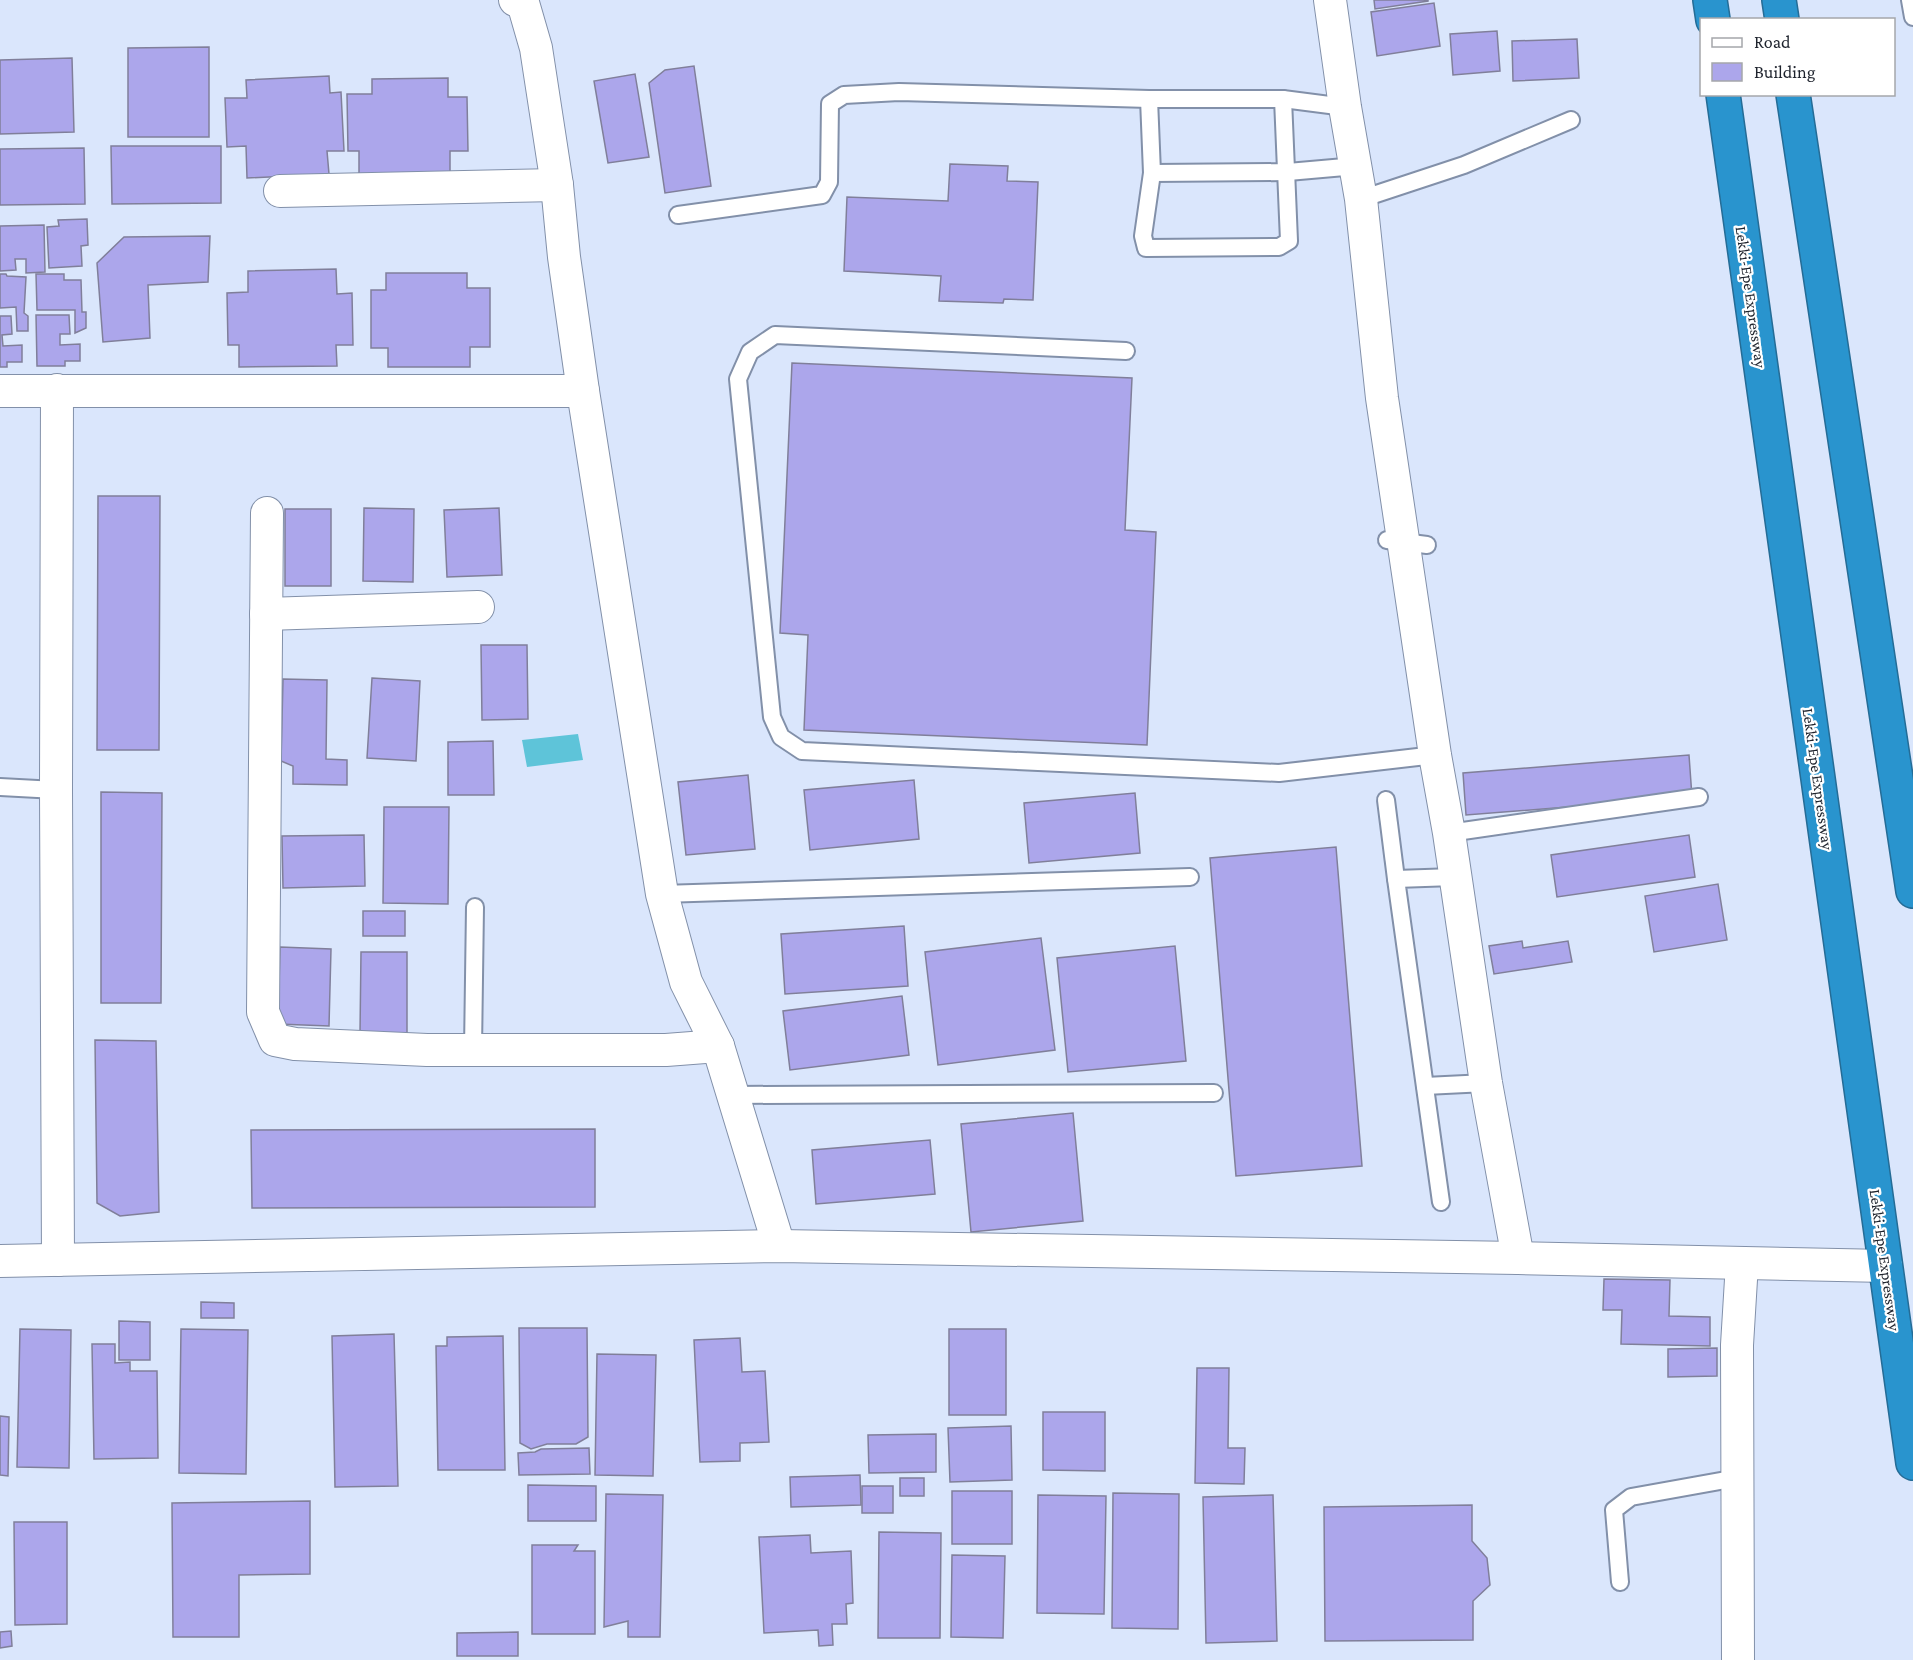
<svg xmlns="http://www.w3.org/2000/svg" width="1913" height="1660" viewBox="0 0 1913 1660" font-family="'Crimson Pro',serif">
  <rect width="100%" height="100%" fill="#dae6fc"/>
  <!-- water -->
  <polygon fill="#5ec4d9" points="578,734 583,760 527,767 522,740"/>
  <!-- building -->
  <g fill="#aca6eb" stroke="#807f9a" stroke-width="1.5">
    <polygon points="1374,0 1428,0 1428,1 1375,9"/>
    <polygon points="1434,3 1440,46 1377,56 1371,12"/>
    <polygon points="1497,31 1500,71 1453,75 1450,34"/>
    <polygon points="1577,39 1579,78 1513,81 1512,41"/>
    <polygon points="209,47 209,137 128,137 128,48"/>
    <polygon points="72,58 74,132 0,134 0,60"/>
    <polygon points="694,66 711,186 665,193 649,83 665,70"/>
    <polygon points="635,74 649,157 608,163 594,81"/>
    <polygon points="329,76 330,93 341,92 344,151 327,151 329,174 247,178 246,146 227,147 225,98 247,98 246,80"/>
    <polygon points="448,78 448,97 467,97 468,151 450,151 450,173 359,174 359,151 348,151 347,94 372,94 372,79"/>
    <polygon points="111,146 221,146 221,203 112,204"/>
    <polygon points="84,148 85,204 0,205 0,149"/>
    <polygon points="950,164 1008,166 1007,181 1038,182 1033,300 1004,299 1003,303 939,301 941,276 844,271 847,197 948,201"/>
    <polygon points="87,219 88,245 81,246 82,266 49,268 47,227 59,226 58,220"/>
    <polygon points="44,225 45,272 26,273 26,259 15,259 16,270 0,271 0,226"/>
    <polygon points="210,236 208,282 148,285 150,338 103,342 97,263 124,237"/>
    <polygon points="336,269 337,294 352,293 353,345 336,345 337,366 239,367 239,345 228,345 227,293 248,292 248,271"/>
    <polygon points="386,273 467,273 467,288 490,288 490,347 470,347 470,367 388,367 388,348 371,348 371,290 386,290"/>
    <polygon points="0,274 6,274 7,276 26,277 24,313 28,316 28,331 17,331 16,307 0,308"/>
    <polygon points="36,274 64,274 64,280 81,280 82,312 86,312 86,328 75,333 75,310 37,310"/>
    <polygon points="36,315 69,315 70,334 60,334 60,345 80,344 80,361 65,361 65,366 37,366"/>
    <polygon points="0,316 11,316 12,334 2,335 3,346 22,345 22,362 7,362 7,367 0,367"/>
    <polygon points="792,363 1132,378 1125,530 1156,532 1147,745 804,730 808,635 780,633"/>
    <polygon points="98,496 160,496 159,750 97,750"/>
    <polygon points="364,508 414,509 413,582 363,581"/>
    <polygon points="499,508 502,575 447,577 444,510"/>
    <rect x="285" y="509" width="46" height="77"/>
    <polygon points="481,645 527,645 528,719 482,720"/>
    <polygon points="372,678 420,681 416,761 367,758"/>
    <polygon points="283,679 327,680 326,759 347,760 347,785 293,784 293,766 281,761"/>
    <polygon points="493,741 494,795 448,795 448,742"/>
    <polygon points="1689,755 1692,797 1466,815 1463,773"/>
    <polygon points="748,775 755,849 686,855 678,782"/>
    <polygon points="914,780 919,839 810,850 804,790"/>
    <polygon points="101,792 162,793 161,1003 101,1003"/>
    <polygon points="1135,793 1140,853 1029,863 1024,803"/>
    <polygon points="384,807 449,807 448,904 383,903"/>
    <polygon points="364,835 365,886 283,888 282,836"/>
    <polygon points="1689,835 1695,877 1557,897 1551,855"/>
    <polygon points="1336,847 1362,1166 1236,1176 1210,858"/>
    <polygon points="1718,884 1727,940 1654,952 1645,896"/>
    <rect x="363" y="911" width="42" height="25"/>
    <polygon points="904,926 908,986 785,994 781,934"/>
    <polygon points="1041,938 1055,1050 938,1065 925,952"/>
    <polygon points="1522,941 1523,948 1568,941 1572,962 1494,974 1489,946"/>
    <polygon points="1175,946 1186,1061 1068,1072 1057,958"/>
    <polygon points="280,947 331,949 329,1026 278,1024"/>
    <polygon points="361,952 407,952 407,1033 360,1033"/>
    <polygon points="902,996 909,1055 790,1070 783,1011"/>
    <polygon points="95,1040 156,1041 159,1212 120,1216 97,1203"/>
    <polygon points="1073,1113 1083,1221 971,1232 961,1124"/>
    <polygon points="595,1129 595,1207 252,1208 251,1130"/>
    <polygon points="930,1140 935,1194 816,1204 812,1150"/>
    <polygon points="1604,1279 1670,1280 1669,1316 1710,1317 1710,1346 1621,1344 1622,1310 1603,1310"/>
    <polygon points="201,1302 234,1303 234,1318 201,1318"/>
    <polygon points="119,1321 150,1322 150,1360 119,1360"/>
    <polygon points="519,1328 587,1328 588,1437 576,1444 547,1444 531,1449 520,1443"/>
    <polygon points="20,1329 71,1330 69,1468 17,1467"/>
    <polygon points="181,1329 248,1330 246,1474 179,1473"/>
    <rect x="949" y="1329" width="57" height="86"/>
    <polygon points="394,1334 398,1486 335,1487 332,1336"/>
    <polygon points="503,1336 505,1470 438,1470 436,1346 447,1346 447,1337"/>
    <polygon points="740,1338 742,1372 765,1371 769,1442 740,1443 740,1461 700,1462 694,1340"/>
    <polygon points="92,1344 115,1344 115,1363 130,1362 130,1371 157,1371 158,1458 94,1459"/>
    <polygon points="1717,1348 1717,1376 1668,1377 1668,1349"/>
    <polygon points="597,1354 656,1355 653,1476 595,1475"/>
    <polygon points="1197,1368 1229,1368 1228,1448 1245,1448 1244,1484 1195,1483"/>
    <polygon points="1043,1412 1105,1412 1105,1471 1043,1470"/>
    <polygon points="0,1416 9,1417 8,1476 0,1475"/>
    <polygon points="1011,1426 1012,1480 950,1482 948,1428"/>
    <polygon points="936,1434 936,1472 869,1473 868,1435"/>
    <polygon points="589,1448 590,1474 519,1475 518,1453 535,1452 541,1449"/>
    <polygon points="860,1475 861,1505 791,1507 790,1477"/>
    <rect x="900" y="1478" width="24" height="18"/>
    <polygon points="528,1485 596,1486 596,1521 528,1521"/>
    <rect x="862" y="1486" width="31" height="27"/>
    <rect x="952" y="1491" width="60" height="53"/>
    <polygon points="1113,1493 1179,1494 1178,1629 1112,1628"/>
    <polygon points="606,1494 663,1495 660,1637 628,1637 628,1621 604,1627"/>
    <polygon points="1038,1495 1106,1496 1104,1614 1037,1613"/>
    <polygon points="1273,1495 1277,1641 1206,1643 1203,1497"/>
    <polygon points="310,1501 310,1574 239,1575 239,1637 173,1637 172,1503"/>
    <polygon points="1472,1505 1472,1541 1487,1558 1490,1585 1473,1601 1473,1640 1325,1641 1324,1507"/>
    <polygon points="14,1522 67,1522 67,1624 15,1625"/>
    <polygon points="879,1532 941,1533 940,1638 878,1638"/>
    <polygon points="810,1535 811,1553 851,1551 853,1603 846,1604 847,1624 832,1624 833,1645 819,1646 818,1630 764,1633 759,1537"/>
    <polygon points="532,1545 578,1545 574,1551 595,1551 595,1634 532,1634"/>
    <polygon points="952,1555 1005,1556 1003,1638 951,1637"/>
    <polygon points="11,1631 12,1646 0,1648 0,1632"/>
    <polygon points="518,1632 518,1656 457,1656 457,1633"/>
  </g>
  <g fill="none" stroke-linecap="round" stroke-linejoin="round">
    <defs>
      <g id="lane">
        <polyline points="1910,0 1913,17"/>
        <polyline points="1149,99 1152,173 1143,236 1146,248 1279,247 1289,241 1283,99"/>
        <polyline points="1152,173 1288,172 1356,166"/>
        <polyline points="1361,199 1464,165 1571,120"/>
        <polyline points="678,215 822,195 829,182 830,104 844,95 899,92 1149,99 1283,99 1345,107"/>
        <polyline points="1126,351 775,335 750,352 738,379 772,717 781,737 802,751 1279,773 1435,755"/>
        <polyline points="1387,540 1427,545"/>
        <polyline points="0,787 56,790"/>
        <polyline points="1386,800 1396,879"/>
        <polyline points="1449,833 1699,797"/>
        <polyline points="662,894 1190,877"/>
        <polyline points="473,1050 475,907"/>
        <polyline points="1425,1086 1486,1083"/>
        <polyline points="733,1095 1214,1093"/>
        <polyline points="1441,1202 1396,879 1454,877"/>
        <polyline points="1620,1582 1614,1510 1631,1497 1737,1478"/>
      </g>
      <g id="street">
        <polyline points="515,0 523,3 536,48 557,185 564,257 583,391 662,894 686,982 718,1046 779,1246"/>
        <polyline points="1330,0 1345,107 1361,199 1382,398 1435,755 1449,833 1486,1083 1518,1258"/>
        <polyline points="280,191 557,185"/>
        <polyline points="57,390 56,790 58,1260"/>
        <polyline points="0,391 583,391"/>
        <polyline points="267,513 263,1012 275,1040 295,1044 427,1050 666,1050 718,1046"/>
        <polyline points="266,614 478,607"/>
        <polyline points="0,1261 779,1246 1518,1258 1886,1266"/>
        <polyline points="1738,1660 1737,1345 1742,1263"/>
      </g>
      <g id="highway">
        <polyline points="1710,0 1713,20"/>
        <polyline points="1779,0 1782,20"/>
        <polyline points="1723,94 1913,1463"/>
        <polyline points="1793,94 1913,891"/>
      </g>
    </defs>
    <!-- lane casing -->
    <use href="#lane" stroke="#8290a9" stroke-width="20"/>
    <!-- street casing -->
    <use href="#street" stroke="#8290a9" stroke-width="34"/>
    <!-- highway casing -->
    <use href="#highway" stroke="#256c96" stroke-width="36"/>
    <!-- lane -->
    <use href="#lane" stroke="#fff" stroke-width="16"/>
    <!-- street -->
    <use href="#street" stroke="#fff" stroke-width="32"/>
    <!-- highway -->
    <use href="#highway" stroke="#2994ce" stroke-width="33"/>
  </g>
  <g text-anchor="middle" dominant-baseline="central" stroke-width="4.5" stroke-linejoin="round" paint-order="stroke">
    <!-- street labels -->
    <g font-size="16" fill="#1e232d" stroke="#fff">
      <text transform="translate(1751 297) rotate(82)">Lekki-Epe Expressway</text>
      <text transform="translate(1818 779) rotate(82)">Lekki-Epe Expressway</text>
      <text transform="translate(1885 1260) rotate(82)">Lekki-Epe Expressway</text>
    </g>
  </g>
  <!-- legend -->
  <rect x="1700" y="18" width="195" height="78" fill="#ffffff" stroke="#a5a7ab" stroke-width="1.5"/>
  <rect x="1712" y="38" width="30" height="9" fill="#ffffff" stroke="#a5a7ab" stroke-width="1.5"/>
  <text x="1754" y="48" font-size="18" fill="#1e232d">Road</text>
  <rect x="1712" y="63" width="30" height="18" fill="#aca6eb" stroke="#a5a7ab" stroke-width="1.5"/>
  <text x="1754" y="78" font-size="18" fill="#1e232d">Building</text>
</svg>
